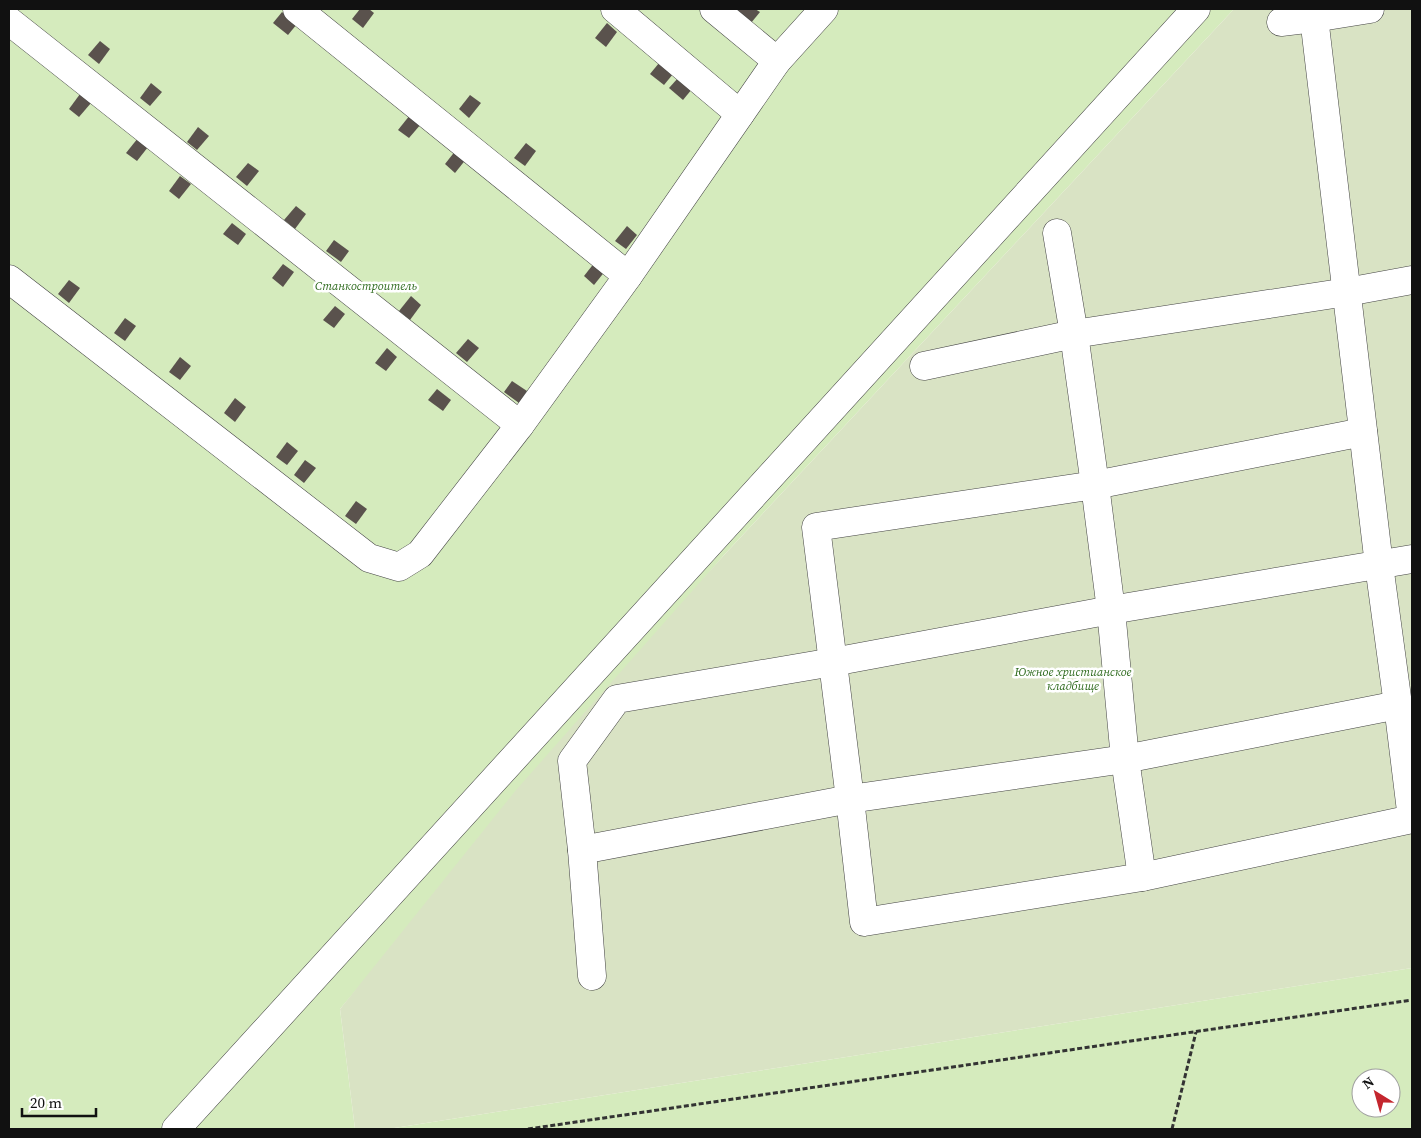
<svg xmlns="http://www.w3.org/2000/svg" width="1421" height="1138" viewBox="0 0 1421 1138" font-family="'Source Serif 4',serif">
  <rect width="100%" height="100%" fill="#fffdf5"/>
  <!-- green -->
  <g fill="#d5ebbd" fill-rule="evenodd">
    <polygon points="9,9 1234,9 724,555 340,1009 355,1129 9,1129"/>
    <path d="M 1412,968 L 1412,1129 L 388,1129 ZM 1361,1078 L 1391,1078 L 1391,1108 L 1361,1108 Z"/>
  </g>
  <!-- cemetery -->
  <polygon fill="#d9e3c4" points="1234,9 1412,9 1412,968 388,1129 355,1129 340,1009 516,790 724,555"/>
  <!-- building -->
  <g fill="#5a524d">
    <polygon points="360,9 369,9 374,13 363,28 352,19"/>
    <polygon points="739,9 755,9 760,12 751,23 737,12"/>
    <polygon points="282,12 297,24 288,35 273,23"/>
    <polygon points="607,23 617,32 606,47 595,38"/>
    <polygon points="100,41 110,49 99,64 88,55"/>
    <polygon points="659,63 673,74 664,85 650,74"/>
    <polygon points="678,78 692,89 683,100 669,88"/>
    <polygon points="151,83 162,92 150,106 140,98"/>
    <polygon points="80,94 91,103 79,117 69,109"/>
    <polygon points="470,95 481,103 469,118 459,109"/>
    <polygon points="410,115 421,124 409,138 398,130"/>
    <polygon points="198,127 209,136 197,150 187,142"/>
    <polygon points="138,138 148,147 137,161 126,153"/>
    <polygon points="526,143 536,151 525,166 514,158"/>
    <polygon points="456,150 467,158 455,173 445,164"/>
    <polygon points="248,163 259,171 247,186 236,177"/>
    <polygon points="180,176 191,184 179,199 169,191"/>
    <polygon points="296,206 306,214 295,229 284,220"/>
    <polygon points="232,223 246,234 238,245 223,234"/>
    <polygon points="627,226 637,235 626,249 615,241"/>
    <polygon points="334,240 349,251 341,262 326,251"/>
    <polygon points="595,262 606,270 594,285 584,276"/>
    <polygon points="283,264 294,272 283,287 272,278"/>
    <polygon points="69,280 80,288 69,303 58,294"/>
    <polygon points="411,296 421,305 410,320 399,311"/>
    <polygon points="335,306 345,314 334,328 323,320"/>
    <polygon points="125,318 136,326 125,341 114,333"/>
    <polygon points="468,339 479,348 467,362 456,353"/>
    <polygon points="387,348 397,357 386,371 375,363"/>
    <polygon points="180,357 191,366 180,380 169,372"/>
    <polygon points="512,381 527,391 519,403 504,392"/>
    <polygon points="437,389 451,400 443,411 428,400"/>
    <polygon points="235,398 246,407 235,422 224,413"/>
    <polygon points="287,442 298,451 287,465 276,457"/>
    <polygon points="305,460 316,468 304,483 294,475"/>
    <polygon points="356,501 367,509 356,524 345,516"/>
  </g>
  <g fill="none" stroke-linecap="round" stroke-linejoin="round">
    <defs>
      <g id="minor">
        <polyline points="297,9 628,276"/>
        <polyline points="615,9 740,114"/>
        <polyline points="714,9 777,61"/>
        <polyline points="1313,9 1379,565 1398,705 1412,819"/>
        <polyline points="9,21 520,425"/>
        <polyline points="1281,22 1314,18 1370,9"/>
        <polyline points="1057,233 1074,334 1095,485 1111,610 1125,759 1142,877"/>
        <polyline points="9,279 369,558 399,567 420,554 520,425 628,276 777,61 824,9"/>
        <polyline points="924,366 1074,334 1347,292 1412,280"/>
        <polyline points="1363,432 1095,485 816,527 850,799 864,922 1142,877 1412,819"/>
        <polyline points="582,850 850,799 1125,759 1398,705"/>
        <polyline points="592,976 582,850 572,761 617,699 833,662 1111,610 1412,559"/>
        <polyline points="176,1129 1196,9"/>
      </g>
    </defs>
    <!-- minor casing -->
    <use href="#minor" stroke="#444" stroke-width="29"/>
    <!-- path -->
    <g stroke="#333" stroke-width="3" stroke-dasharray="5 2.5" stroke-linecap="butt">
      <polyline points="528,1129 1412,1000"/>
      <polyline points="1172,1129 1196,1032"/>
    </g>
    <!-- minor -->
    <use href="#minor" stroke="#fff" stroke-width="28"/>
  </g>
  <g text-anchor="middle" dominant-baseline="central" stroke-width="5" stroke-linejoin="round" paint-order="stroke">
    <!-- park labels -->
    <g font-size="12" font-style="italic" fill="#2f6b1f" stroke="#fff">
      <text x="366" y="286">Станкостроитель</text>
      <text x="1073" y="672">Южное христианское<tspan x="1073" dy="14">кладбище</tspan></text>
    </g>
  </g>
  <!-- border -->
  <rect width="1421" height="1138" fill="none" stroke="#111111" stroke-width="20"/>
  <!-- north arrow -->
  <g transform="translate(1376 1093) rotate(323)"><circle r="24" fill="#ffffff" stroke="#a0a0a0"/>
  <path d="M0-4L9 19L0 12L-9 19Z" fill="#c4262e"/>
  <text y="-8" font-size="14" font-weight="bold" text-anchor="middle" fill="#111111">N</text>
  </g>
  <!-- scale -->
  <path d="M22 1108v8h74v-8" fill="none" stroke="#111111" stroke-width="2.5"/>
  <text x="30" y="1108" font-size="15" fill="#111111" stroke="#ffffff" stroke-width="4" paint-order="stroke">20 m</text>
</svg>
